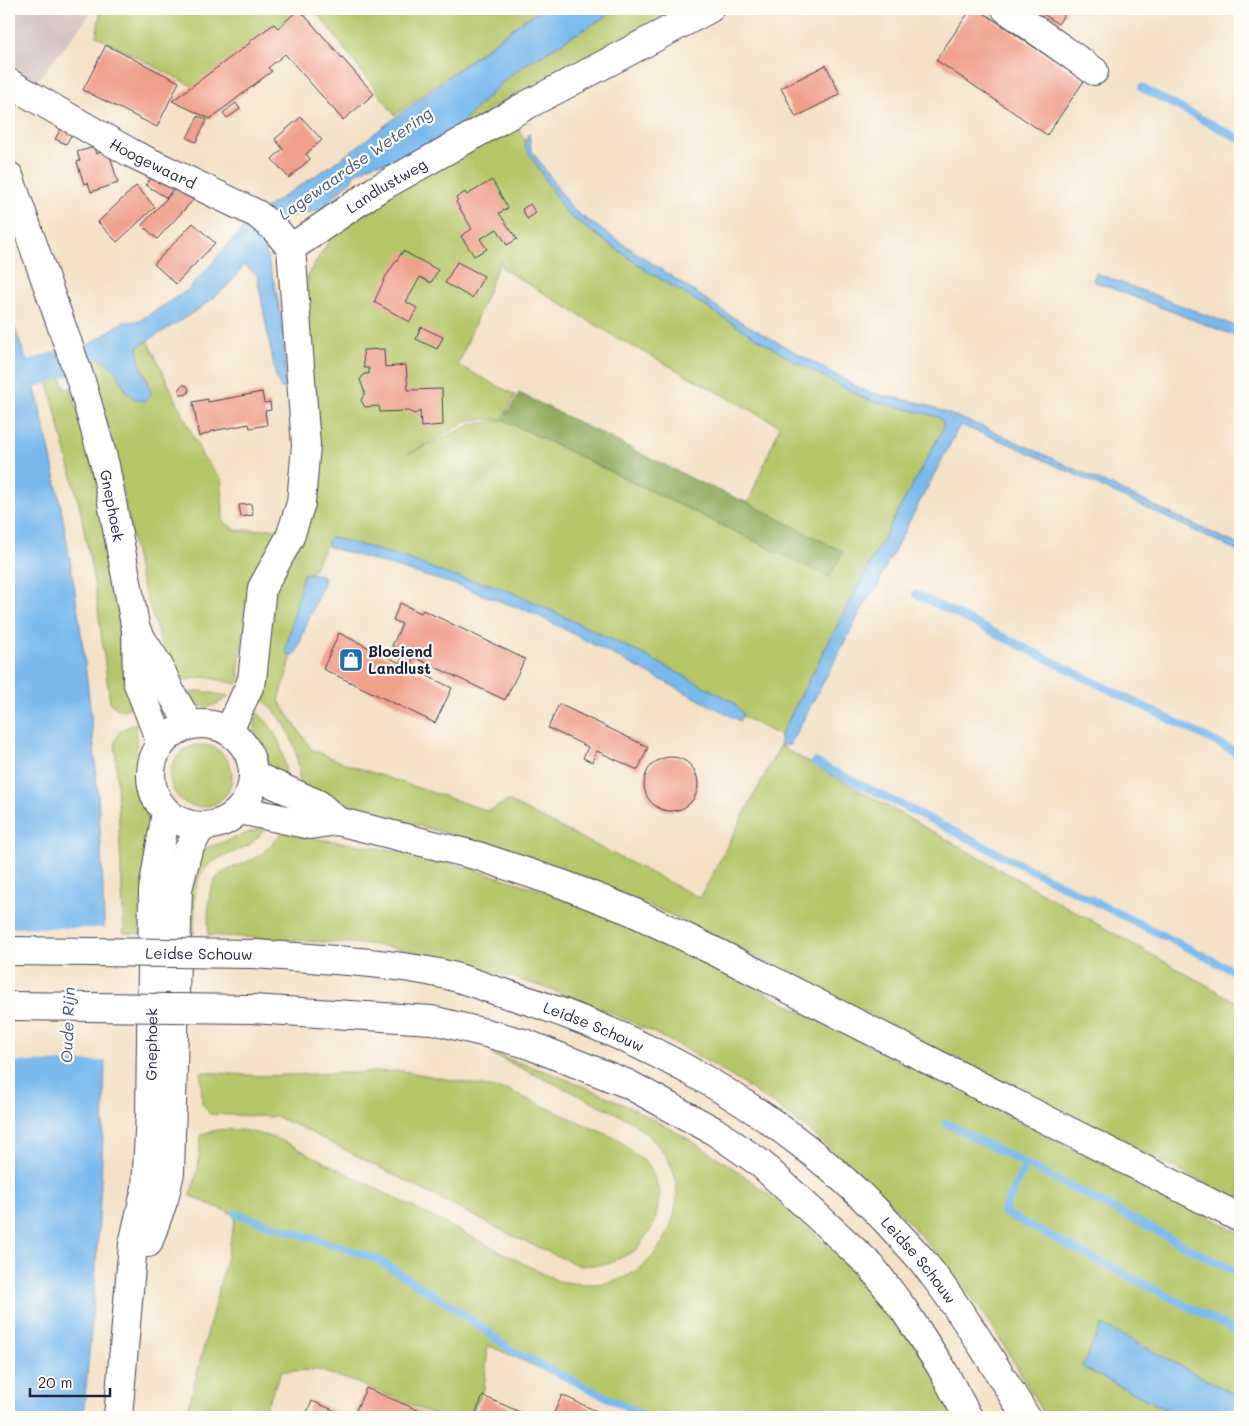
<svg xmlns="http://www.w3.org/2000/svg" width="1249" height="1426" viewBox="0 0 1249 1426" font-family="Mali,sans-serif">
  <rect width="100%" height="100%" fill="#fdfcf7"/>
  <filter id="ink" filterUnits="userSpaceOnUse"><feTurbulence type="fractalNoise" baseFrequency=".02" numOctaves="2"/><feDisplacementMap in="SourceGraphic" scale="10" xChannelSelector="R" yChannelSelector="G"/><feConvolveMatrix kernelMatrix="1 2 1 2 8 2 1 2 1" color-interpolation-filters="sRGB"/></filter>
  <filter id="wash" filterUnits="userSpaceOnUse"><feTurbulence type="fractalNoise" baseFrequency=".0096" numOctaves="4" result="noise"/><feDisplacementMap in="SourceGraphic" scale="20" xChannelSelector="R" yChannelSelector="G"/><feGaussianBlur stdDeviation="1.12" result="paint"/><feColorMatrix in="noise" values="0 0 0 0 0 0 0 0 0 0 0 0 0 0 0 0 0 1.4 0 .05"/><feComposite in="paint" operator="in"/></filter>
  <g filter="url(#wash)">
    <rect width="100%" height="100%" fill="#f4e1c6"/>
    <!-- industrial -->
    <polygon fill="#d2bfc0" points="9,9 94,9 19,104 9,103"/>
    <!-- green -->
    <g fill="#b5c669" stroke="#6c7452" fill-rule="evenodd">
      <polygon points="101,9 312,9 198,89 96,36"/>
      <polygon points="314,9 543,9 524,20 395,115"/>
      <polygon points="618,9 695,9 598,58 553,73 490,109 479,126 388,167 384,163 411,156 458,126 507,78 526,64"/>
      <path d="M 514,121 L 568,215 L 646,270 L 794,361 L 866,399 L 939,417 L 943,422 L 943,429 L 867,568 L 780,736 L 742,716 L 743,713 L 648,657 L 521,596 L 492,585 L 449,575 L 406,558 L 331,537 L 311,573 L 309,573 L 287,654 L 292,655 L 279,701 L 311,749 L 349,765 L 488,811 L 508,801 L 700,898 L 780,746 L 1240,1004 L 1240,1201 L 680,919 L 589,879 L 517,853 L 384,816 L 299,787 C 300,749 289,721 260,697 L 273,595 L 300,540 L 307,276 L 334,233 L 347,220 ZM 500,261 L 502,268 L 614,336 L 780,426 L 748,503 L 843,552 L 829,577 L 504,420 L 473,424 L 408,454 L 470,420 L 503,419 L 515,395 L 458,365 Z"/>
      <path d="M 148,341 L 203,457 L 222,480 L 223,521 L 237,531 L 281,528 L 246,632 L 243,631 L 238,674 L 241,675 L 237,684 L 206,677 L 174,681 L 141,582 L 115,453 L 93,379 L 97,378 L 91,359 C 111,354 122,377 126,393 L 150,386 L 137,356 L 139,346 Z"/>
      <path d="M 59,372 L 65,389 L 71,388 L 92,460 L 117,594 L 121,659 L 135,703 C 126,712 120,712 110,703 L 96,593 L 80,508 L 46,375 Z"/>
      <path d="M 202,691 L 228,696 C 209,712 201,709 183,694 Z"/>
      <path d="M 256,712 C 278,729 287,755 285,782 C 261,764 252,743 256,712 Z"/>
      <polygon points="136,723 137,781 150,825 144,934 124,933 115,742 120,731"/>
      <circle cx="201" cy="776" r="31"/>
      <polygon points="269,825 251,844 212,862 200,874 195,891 194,934 184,933 187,884 204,849"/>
      <path d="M 284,830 L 318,839 L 394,850 L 435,858 L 561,896 L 709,965 L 1240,1233 L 1240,1397 L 1102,1325 L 1082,1367 L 1181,1417 L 1045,1417 C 1017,1365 986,1313 948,1267 C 828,1122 669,1018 486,970 C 452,961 417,951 382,946 C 363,943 344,943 325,942 C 286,940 247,937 208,935 C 209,920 206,895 214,882 C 221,868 245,865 257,857 C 268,849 276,839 284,830 Z"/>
      <path d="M 491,1054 C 659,1102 803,1198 909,1338 C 928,1362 943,1391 959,1417 L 647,1417 L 488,1345 L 484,1388 L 470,1417 L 440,1417 L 358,1383 L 318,1370 L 282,1371 L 261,1417 L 186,1417 L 228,1252 L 236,1215 L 190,1196 L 198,1169 L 201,1135 C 226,1123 261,1133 285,1142 L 558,1281 C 583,1285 608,1287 631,1274 C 663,1257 683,1212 675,1177 C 672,1164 663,1150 654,1141 C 634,1119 607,1109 580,1096 C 551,1082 521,1068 491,1054 Z"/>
      <polygon points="403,1071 510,1091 617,1139 649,1165 660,1192 655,1223 636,1250 608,1264 580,1266 517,1238 300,1127 276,1117 210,1114 202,1103 201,1072 261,1076"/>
    </g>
    <!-- forest -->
    <polygon fill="#90ab5d" stroke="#59664c" points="519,393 701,483 748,503 843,552 829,577 504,420"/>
    <!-- water -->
    <g fill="#79b9ed" stroke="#4e6e94">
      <path d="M 543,9 L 618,9 L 526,64 L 507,78 L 458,126 L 411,156 L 384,163 L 375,163 L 353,175 L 352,180 L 320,210 L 281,218 L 264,237 C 265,253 270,266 274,282 C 281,312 288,359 284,389 L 280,387 L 275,373 L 257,275 L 244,265 C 222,301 173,324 139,346 C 135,363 149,377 151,395 L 145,401 C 117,400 124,360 94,358 L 47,375 L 43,362 L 87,346 L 123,322 L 139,321 L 188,290 L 247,224 L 267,207 L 338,161 L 524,20 Z"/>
      <polygon points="529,133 531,149 569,205 580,215 729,315 861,389 871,393 921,403 991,430 1232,542 1240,546 1240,552 1012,445 960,425 882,574 878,587 869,596 790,745 780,746 780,736 867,568 943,429 943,422 939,417 866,399 794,361 646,270 566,213 526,148 525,142"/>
      <polygon points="1096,273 1240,328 1240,338 1093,281"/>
      <path d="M 9,312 C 17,335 26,358 33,381 C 53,457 67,535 78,612 C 117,878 110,1150 83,1417 L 9,1417 Z"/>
      <polygon points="331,537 406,558 449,575 492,585 521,596 648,657 732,701 743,714 740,721 535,614 459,586 329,547 328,540"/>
      <polygon points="309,573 322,575 324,579 295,655 287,654 286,649 303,574"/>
      <polygon points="1102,1325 1240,1397 1240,1417 1181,1417 1082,1367"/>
    </g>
    <!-- pier -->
    <polygon fill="#f4e1c6" points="9,928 107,928 107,1061 9,1062"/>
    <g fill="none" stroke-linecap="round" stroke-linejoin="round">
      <!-- stream -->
      <g stroke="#79b9ed" stroke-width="8">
        <polyline points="1142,88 1240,139"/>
        <polyline points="916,594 1240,754"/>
        <polyline points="815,762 1240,974"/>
        <polyline points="946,1123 1240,1274"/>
        <polyline points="1026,1164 1003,1212 1240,1333"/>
        <polyline points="236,1214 375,1258 458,1310 511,1350 647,1417"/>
      </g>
      <!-- canal -->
      <polyline stroke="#79b9ed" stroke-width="28" points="9,390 15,380 80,357"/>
    </g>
    <g id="blocks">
      <!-- building -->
      <g fill="#f09f8a">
        <polygon points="299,9 374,94 343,120 285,54 268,68 272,71 210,119 172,101 250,43 250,41 274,24 278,28"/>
        <polygon points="971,9 978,9 1084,81 1047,135 936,60"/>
        <polygon points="1036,9 1068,9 1058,24"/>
        <polygon points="106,45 179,82 157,127 83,90"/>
        <polygon points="826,65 840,94 796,117 781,88"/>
        <polygon points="236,103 240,109 227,118 223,113"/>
        <polygon points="198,116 207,120 196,142 187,138"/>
        <polygon points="301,117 322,140 306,154 310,159 289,178 272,159 283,149 275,139"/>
        <polygon points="63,125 74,131 66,144 55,139"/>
        <polygon points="94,147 96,154 108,149 118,183 91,192 88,183 84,184 77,162 80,161 77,152"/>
        <polygon points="154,172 175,184 167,198 146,185"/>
        <polygon points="492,180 508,208 499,213 517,239 507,245 497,229 480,239 487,249 474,256 461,236 472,229 456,202 458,200 456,198 465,192 467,195"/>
        <polygon points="179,185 196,197 157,239 142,225"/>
        <polygon points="136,186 155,207 117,242 98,222"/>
        <polygon points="530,204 536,213 527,219 522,209"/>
        <polygon points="193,223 215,243 176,284 154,264"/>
        <polygon points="403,251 438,270 431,283 420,277 413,290 406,302 417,308 410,322 374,302 386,276"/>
        <polygon points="457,262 484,276 472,298 445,283"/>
        <polygon points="421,327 443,337 437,349 416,339"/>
        <polygon points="384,349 385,367 406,365 408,390 442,389 443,425 421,427 420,411 415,414 408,411 380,412 379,406 365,407 361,400 365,393 360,380 364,374 369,374 369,368 364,368 363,350"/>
        <circle cx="184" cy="390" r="5"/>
        <polygon points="262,392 264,403 270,402 271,410 265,411 267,425 250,428 249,424 213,431 199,437 193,402 208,399 208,402"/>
        <polygon points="251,504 253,515 241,517 239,505"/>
        <polygon points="400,603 421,613 423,610 525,659 505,700 414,657 409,667 452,688 435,723 323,669 339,633 400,663 405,652 392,646 402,624 393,620"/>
        <polygon points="559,704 648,747 638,770 597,751 592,762 583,758 588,747 548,728"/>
        <circle cx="671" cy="784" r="27"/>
        <polygon points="366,1388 434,1417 353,1417"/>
        <polygon points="562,1395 609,1417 552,1417"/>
        <polygon points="483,1396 527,1415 526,1417 474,1417"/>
        <polygon points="312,1401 350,1417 305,1417"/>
      </g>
    </g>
  </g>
  <g filter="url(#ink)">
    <use href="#blocks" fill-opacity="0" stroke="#423f50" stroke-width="1"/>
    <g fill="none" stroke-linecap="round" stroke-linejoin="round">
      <defs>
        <g id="minor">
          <polyline points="1006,9 1094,71"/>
          <path id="s1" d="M 9,83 L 131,153 L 257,214 L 275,229 L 291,248"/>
          <path id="s2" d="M 9,176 L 82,384 L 105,465 L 136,630 L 137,681 L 161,744"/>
          <path id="s3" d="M 291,248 L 376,190 L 527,105 L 709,9"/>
          <polyline points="136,630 159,666 170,691 190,725"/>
          <circle cx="202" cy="775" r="51"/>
          <polyline points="229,731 252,680 262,588 290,537 301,503 306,445 291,248"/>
          <polyline points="253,775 318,804 337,821"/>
          <polyline points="240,810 310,825 337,821 478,856 562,884 631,911 716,952 1240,1218"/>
          <path id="s4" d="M 254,954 C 317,959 381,961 443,974 C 461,978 479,985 497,991 C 644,1034 784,1112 889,1224 C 900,1237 913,1249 924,1263 C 962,1311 994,1364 1026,1417"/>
          <polyline points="252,1009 432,1020 486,1033 527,1044 628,1084 714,1131 760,1163 871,1266 904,1310 941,1367 968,1417"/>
          <polyline points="148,1243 164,1199 170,1173 178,889 188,850 202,826"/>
          <path id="s5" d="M 118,1417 L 133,1244 L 146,1188 L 150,1114 L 153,890 L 166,812"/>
        </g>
      </defs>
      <!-- minor casing -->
      <use href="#minor" stroke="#423f50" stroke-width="30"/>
      <!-- minor -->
      <use href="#minor" stroke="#fff" stroke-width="28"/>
      <defs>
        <g id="minor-bridge">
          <path id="s6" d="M 9,951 L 254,954"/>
          <polyline points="9,1006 252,1009"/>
        </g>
      </defs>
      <!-- minor-bridge casing -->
      <use href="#minor-bridge" stroke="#423f50" stroke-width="30" stroke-linecap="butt"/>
      <!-- minor-bridge -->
      <use href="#minor-bridge" stroke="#fff" stroke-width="28"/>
    </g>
  </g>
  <!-- icons -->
  <defs>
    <symbol id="shop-square" viewBox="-11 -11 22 22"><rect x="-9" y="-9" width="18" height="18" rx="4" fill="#1f6fb2" stroke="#fdfcf7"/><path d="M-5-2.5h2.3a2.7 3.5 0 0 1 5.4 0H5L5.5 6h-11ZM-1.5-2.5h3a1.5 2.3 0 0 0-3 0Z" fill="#fff"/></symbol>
  </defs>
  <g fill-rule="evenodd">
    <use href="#shop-square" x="337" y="646" width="28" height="28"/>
  </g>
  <g text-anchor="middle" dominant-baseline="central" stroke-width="4.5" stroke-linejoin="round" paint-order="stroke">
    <!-- street labels -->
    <g font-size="15" fill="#22223b" stroke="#fdfcf7">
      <text stroke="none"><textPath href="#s1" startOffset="165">Hoogewaard</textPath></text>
      <text stroke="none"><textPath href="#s3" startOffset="114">Landlustweg</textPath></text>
      <text stroke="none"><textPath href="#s2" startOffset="346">Gnephoek</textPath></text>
      <text stroke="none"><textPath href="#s6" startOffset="190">Leidse Schouw</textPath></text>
      <text stroke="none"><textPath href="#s4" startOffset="350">Leidse Schouw</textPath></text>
      <text stroke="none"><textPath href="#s5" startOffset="375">Gnephoek</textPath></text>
      <text stroke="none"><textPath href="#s4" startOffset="755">Leidse Schouw</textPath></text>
    </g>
    <!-- poi labels -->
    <g font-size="15" font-weight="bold" fill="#22223b" stroke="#fdfcf7" text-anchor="start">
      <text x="368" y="651">Bloeiend<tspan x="368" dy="17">Landlust</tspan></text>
    </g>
    <!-- water labels -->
    <g font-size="16" font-style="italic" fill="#405779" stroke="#fdfcf7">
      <text transform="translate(355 163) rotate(-35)">Lagewaardse Wetering</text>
      <text transform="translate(67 1025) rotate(-88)">Oude Rijn</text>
    </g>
  </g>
  <!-- margin -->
  <rect width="1249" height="1426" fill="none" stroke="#fdfcf7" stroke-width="30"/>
  <!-- scale -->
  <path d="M30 1388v8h80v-8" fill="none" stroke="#22223b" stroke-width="2.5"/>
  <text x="38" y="1388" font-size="15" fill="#22223b" stroke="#fdfcf7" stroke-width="4" paint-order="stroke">20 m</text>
</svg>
